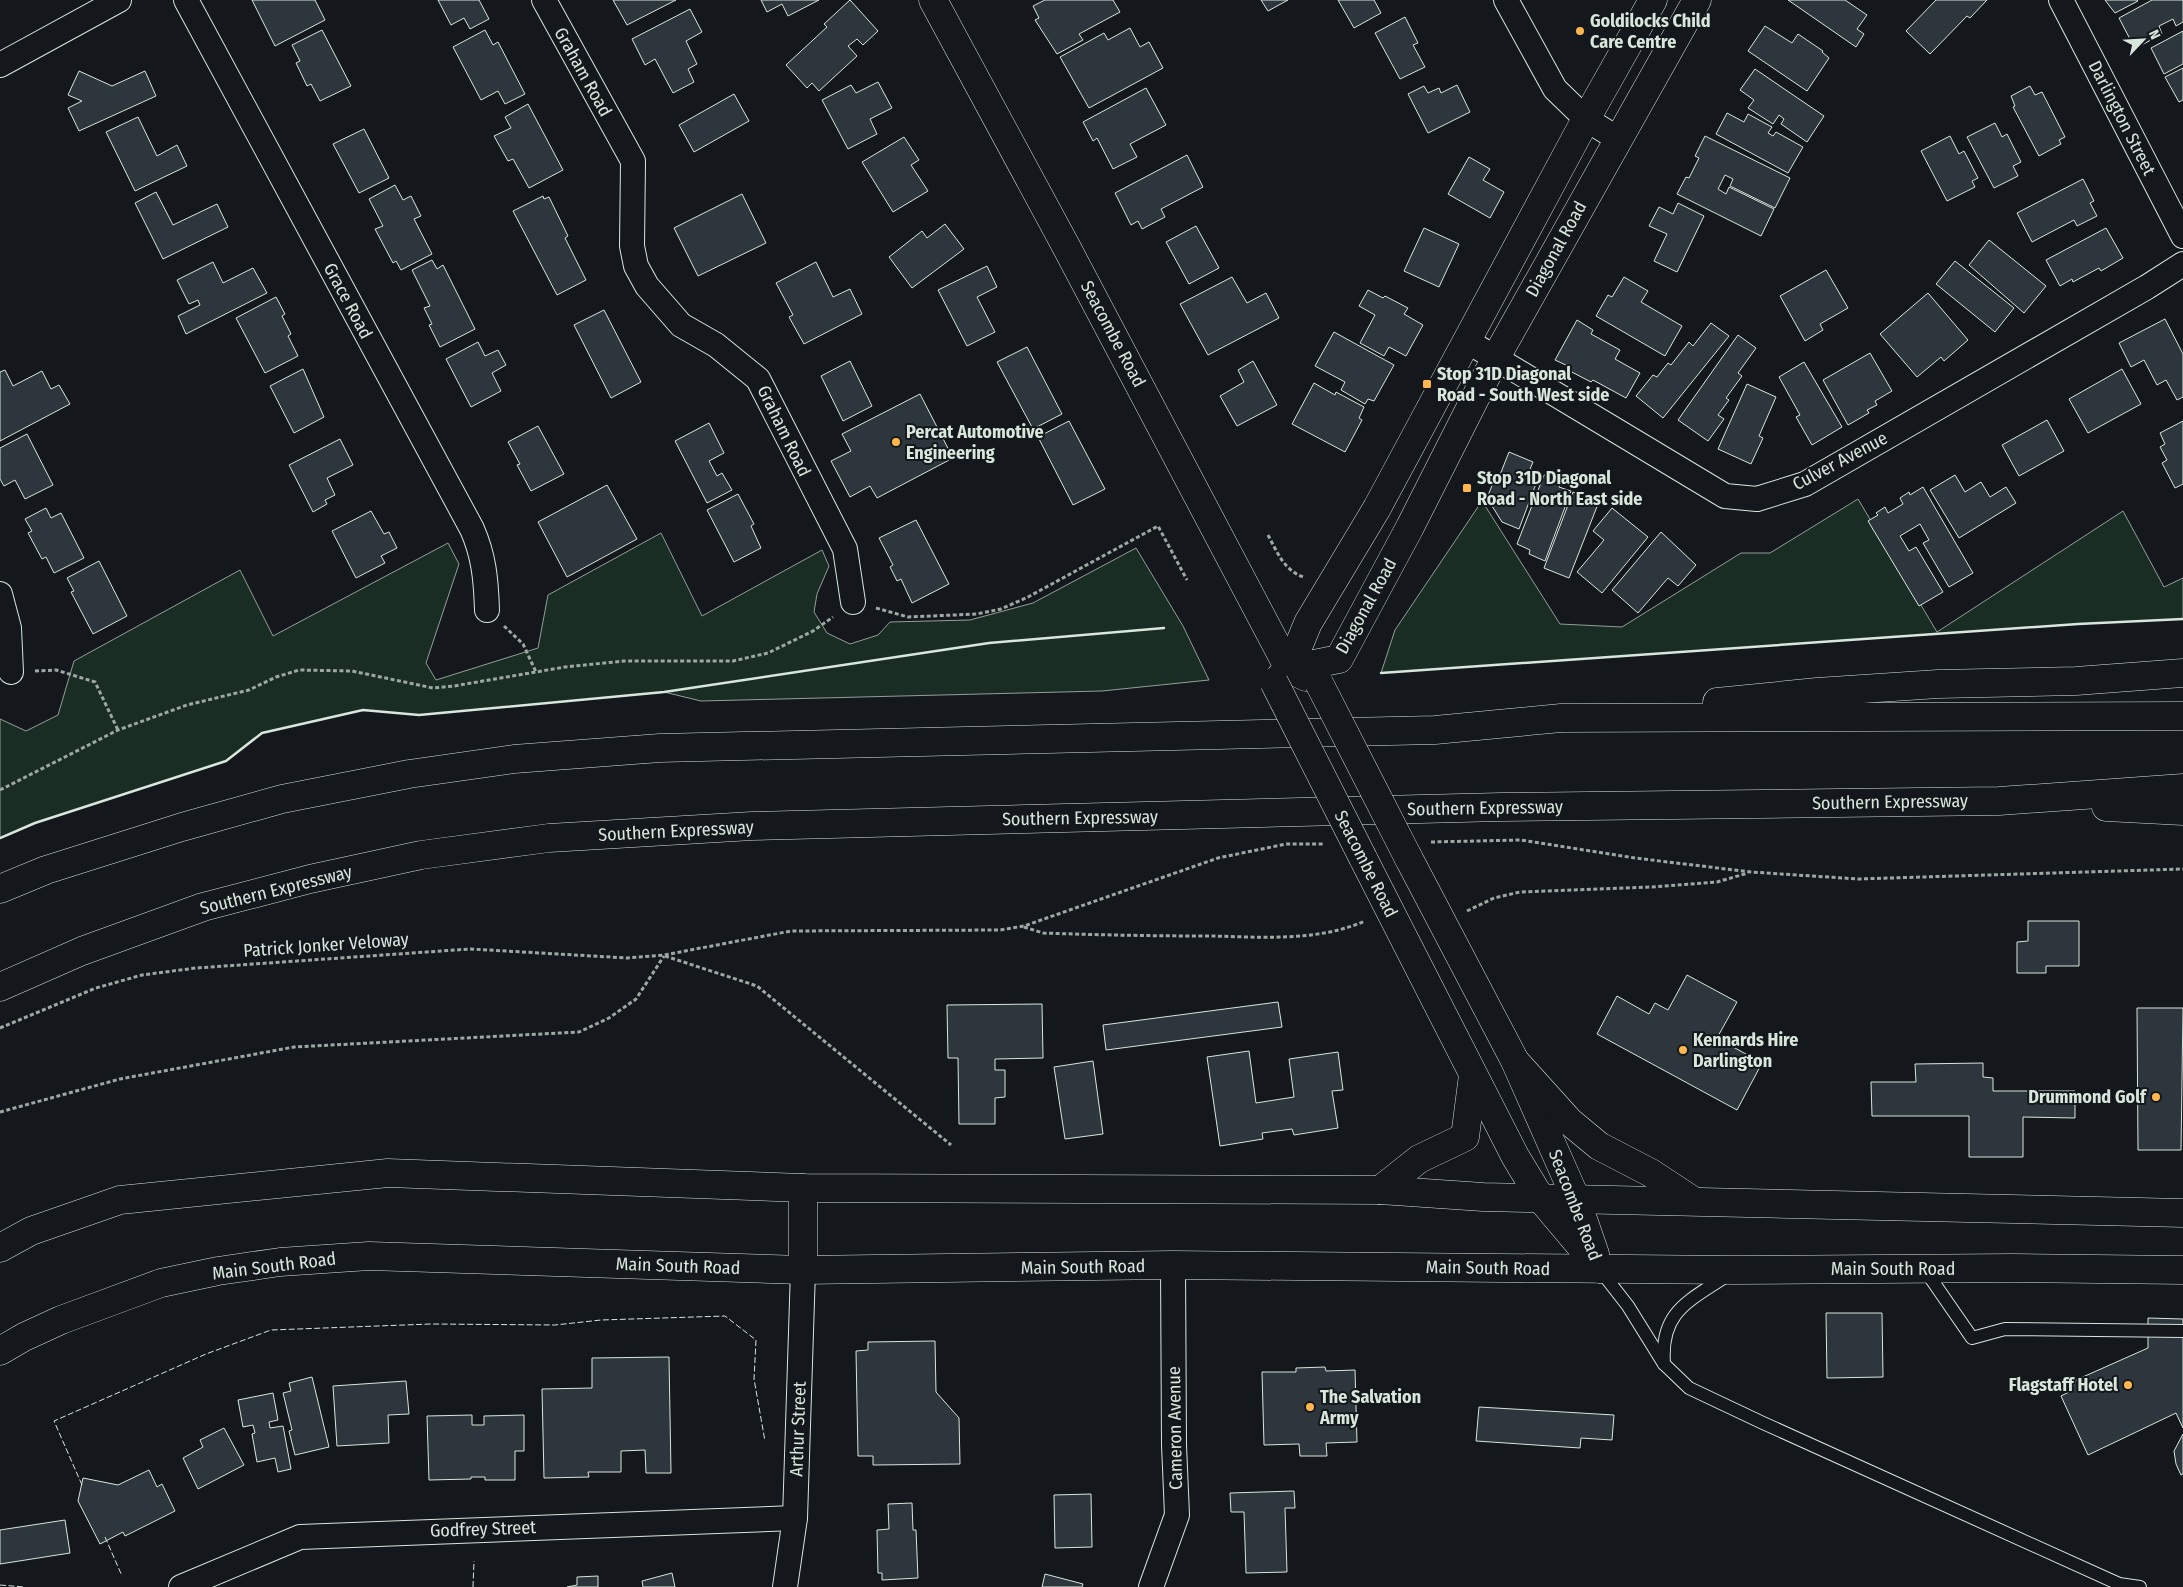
<svg xmlns="http://www.w3.org/2000/svg" width="2183" height="1587" viewBox="0 0 2183 1587" font-family="'Fira Sans Condensed',sans-serif">
  <rect width="100%" height="100%" fill="#14181c"/>
  <!-- green -->
  <g fill="#1a2d24" stroke="#939e99">
    <polygon points="1858,499 1937,632 2123,511 2164,587 2183,578 2183,619 2078,624 1381,673 1395,630 1482,501 1560,624 1622,627 1741,553 1770,553"/>
    <polygon points="661,533 702,616 822,550 829,566 817,594 814,612 827,633 850,644 878,635 890,622 970,620 1033,603 1136,548 1183,626 1209,680 1102,691 701,701 664,692 419,715 363,710 262,733 226,761 35,823 0,838 0,719 26,731 58,715 74,661 240,570 273,636 448,543 459,564 426,663 436,680 538,648 548,595"/>
  </g>
  <!-- building -->
  <g fill="#2c363c" stroke="#d8e6dc">
    <polygon points="252,0 315,0 325,20 275,46"/>
    <polygon points="438,0 479,0 489,19 470,29 464,18 451,25"/>
    <polygon points="613,0 676,0 627,25"/>
    <polygon points="761,0 819,0 788,16 782,4 767,12"/>
    <polygon points="850,0 878,31 863,45 857,39 848,46 857,56 819,91 812,83 807,88 786,65 827,27 824,24"/>
    <polygon points="1045,0 1113,0 1120,12 1079,34 1083,40 1057,54 1035,20 1039,18 1033,6"/>
    <polygon points="1261,0 1288,0 1268,11"/>
    <polygon points="1338,0 1374,0 1381,13 1354,28"/>
    <polygon points="1788,0 1845,0 1867,15 1857,29 1864,34 1856,47"/>
    <polygon points="1936,0 1987,0 1970,18 1967,16 1930,54 1906,31"/>
    <polygon points="2105,0 2137,0 2138,1 2115,13"/>
    <polygon points="2152,0 2183,0 2183,22 2176,26 2173,19 2159,26 2162,34 2138,47 2134,39 2131,41 2119,18"/>
    <polygon points="690,9 702,32 686,41 697,64 688,69 694,82 673,93 655,59 645,65 632,39"/>
    <polygon points="1405,17 1418,43 1413,45 1425,67 1400,79 1375,33"/>
    <polygon points="1765,26 1792,43 1798,34 1823,51 1822,52 1829,58 1807,91 1748,51"/>
    <polygon points="1130,28 1140,47 1149,42 1163,68 1089,108 1060,57 1104,33 1108,40"/>
    <polygon points="322,30 351,86 320,101 311,84 307,86 296,63 300,61 292,45"/>
    <polygon points="485,30 493,45 498,42 525,94 505,104 498,91 481,100 453,47"/>
    <polygon points="2183,31 2183,64 2164,74 2151,48"/>
    <polygon points="2183,68 2183,100 2179,102 2165,77"/>
    <polygon points="1755,69 1824,116 1807,142 1781,124 1784,119 1779,115 1773,124 1748,108 1754,100 1740,90"/>
    <polygon points="79,71 112,86 145,71 156,96 79,131 68,108 82,101 68,95"/>
    <polygon points="878,82 892,108 870,119 877,134 848,149 822,100 851,85 856,93"/>
    <polygon points="1457,85 1470,112 1428,133 1408,94 1424,86 1428,93 1439,88 1441,93"/>
    <polygon points="2030,86 2035,95 2042,92 2065,137 2059,140 2061,144 2039,156 2013,107 2015,106 2011,96"/>
    <polygon points="1146,88 1166,125 1130,144 1137,157 1113,169 1097,138 1093,141 1083,122"/>
    <polygon points="734,94 749,121 694,152 679,125"/>
    <polygon points="528,104 563,170 529,188 513,159 508,161 494,136 511,128 505,117"/>
    <polygon points="1727,113 1744,122 1748,114 1772,127 1768,133 1773,136 1776,132 1803,147 1788,173 1716,134"/>
    <polygon points="138,117 157,156 177,145 187,166 135,191 106,132"/>
    <polygon points="1995,123 2002,137 2007,134 2021,162 2013,166 2018,176 1994,188 1967,137"/>
    <polygon points="364,129 389,178 359,193 333,144"/>
    <polygon points="1705,136 1790,178 1775,208 1730,186 1733,179 1725,175 1718,189 1726,194 1729,187 1774,209 1761,236 1677,194 1686,177 1689,178 1699,158 1695,156"/>
    <polygon points="1950,136 1959,154 1964,151 1978,178 1972,181 1975,187 1947,201 1921,151"/>
    <polygon points="904,137 919,160 911,165 928,191 893,212 862,162"/>
    <polygon points="1187,155 1203,187 1161,209 1165,217 1142,229 1138,221 1131,225 1115,193"/>
    <polygon points="1469,157 1490,169 1483,180 1504,192 1490,218 1448,194"/>
    <polygon points="2083,179 2094,201 2090,203 2097,216 2077,226 2074,220 2032,242 2017,213"/>
    <polygon points="395,185 403,200 411,196 421,216 414,219 432,254 401,270 396,261 393,263 375,229 383,226 369,199"/>
    <polygon points="156,192 173,225 217,204 228,227 163,259 135,203"/>
    <polygon points="742,194 766,243 698,276 674,228"/>
    <polygon points="543,196 544,199 549,197 568,236 565,238 586,280 557,295 513,211"/>
    <polygon points="1678,203 1704,216 1677,272 1654,261 1667,234 1649,226 1659,207 1673,214"/>
    <polygon points="945,224 964,249 912,288 889,257 922,231 927,238"/>
    <polygon points="1196,226 1219,268 1189,284 1166,242"/>
    <polygon points="1424,228 1459,244 1439,287 1404,271"/>
    <polygon points="2106,228 2123,258 2101,271 2099,268 2073,282 2072,279 2060,286 2046,260"/>
    <polygon points="1989,240 2046,286 2024,313 1969,265"/>
    <polygon points="432,260 437,269 443,265 475,329 440,347 429,325 432,324 424,308 430,306 412,270"/>
    <polygon points="1955,261 2014,308 1995,332 1936,284"/>
    <polygon points="213,262 223,283 253,268 267,293 186,334 178,316 200,305 198,300 189,304 177,280"/>
    <polygon points="816,262 833,297 850,289 862,314 804,344 789,317 793,315 776,283"/>
    <polygon points="987,266 997,287 977,297 995,332 967,346 938,290"/>
    <polygon points="1826,270 1848,308 1820,324 1823,330 1805,341 1780,296"/>
    <polygon points="1232,277 1247,303 1266,293 1279,318 1208,355 1180,304"/>
    <polygon points="1624,277 1648,291 1641,302 1682,326 1665,356 1596,316 1608,295 1612,297"/>
    <polygon points="1368,290 1383,298 1385,296 1408,308 1404,314 1423,325 1406,356 1389,347 1384,356 1360,343 1375,315 1359,306"/>
    <polygon points="1928,293 1968,340 1944,361 1941,357 1917,377 1880,334"/>
    <polygon points="276,297 285,314 282,316 291,334 288,336 298,356 265,373 236,318"/>
    <polygon points="604,310 641,382 611,398 574,325"/>
    <polygon points="2165,319 2183,354 2183,397 2177,400 2166,380 2157,385 2144,360 2131,367 2119,343"/>
    <polygon points="1577,320 1593,330 1591,334 1620,350 1615,359 1640,373 1626,398 1593,380 1591,382 1566,369 1568,366 1555,360"/>
    <polygon points="1711,323 1729,336 1663,418 1636,396 1653,375 1657,377 1668,363 1671,365 1689,342 1693,346"/>
    <polygon points="1334,332 1394,365 1374,401 1368,399 1365,404 1341,390 1345,382 1315,366"/>
    <polygon points="1738,335 1756,348 1738,373 1742,376 1726,398 1729,400 1718,415 1724,419 1708,441 1678,420"/>
    <polygon points="478,342 485,356 498,350 506,365 492,373 501,391 471,407 446,359"/>
    <polygon points="1027,347 1062,414 1033,429 997,362"/>
    <polygon points="1870,353 1892,391 1875,401 1877,405 1867,410 1869,413 1848,425 1823,380"/>
    <polygon points="850,361 872,406 843,421 821,376"/>
    <polygon points="1253,361 1277,405 1237,426 1220,396 1244,382 1238,370"/>
    <polygon points="1804,362 1842,427 1812,445 1796,417 1800,415 1779,377"/>
    <polygon points="303,369 324,417 294,433 270,386"/>
    <polygon points="2122,369 2141,404 2088,433 2069,399"/>
    <polygon points="5,370 13,386 42,371 51,389 59,385 70,404 0,441 0,372"/>
    <polygon points="1314,383 1335,395 1336,392 1364,407 1359,418 1362,420 1345,452 1292,424"/>
    <polygon points="1747,384 1776,397 1759,436 1763,438 1751,464 1718,449"/>
    <polygon points="920,394 953,458 877,498 870,486 850,497 831,461 851,451 842,434"/>
    <polygon points="2047,420 2064,451 2019,476 2002,445"/>
    <polygon points="1069,421 1105,489 1073,505 1038,437"/>
    <polygon points="2183,421 2183,484 2175,488 2162,463 2167,460 2160,447 2165,444 2160,433"/>
    <polygon points="709,423 724,453 709,461 717,476 722,473 732,490 707,503 675,441"/>
    <polygon points="538,426 564,474 531,491 517,465 520,464 508,442"/>
    <polygon points="27,434 53,485 25,499 15,480 4,486 0,479 0,448"/>
    <polygon points="340,439 353,465 327,478 335,495 325,500 327,504 313,512 289,465"/>
    <polygon points="1509,452 1533,462 1530,469 1540,473 1519,529 1502,522 1487,498 1493,483 1496,485"/>
    <polygon points="1544,475 1561,482 1559,487 1571,491 1545,561 1529,554 1530,550 1517,544"/>
    <polygon points="1955,475 1965,492 1981,482 1990,497 2006,487 2016,503 1959,538 1930,490"/>
    <polygon points="607,485 637,539 567,577 538,522"/>
    <polygon points="1923,487 1973,573 1949,587 1923,543 1929,540 1920,524 1900,536 1909,551 1916,547 1943,592 1919,606 1868,521 1878,515 1876,513 1885,507 1888,513 1903,504 1900,498 1909,492 1910,495"/>
    <polygon points="1573,492 1592,499 1591,501 1598,504 1569,578 1544,568"/>
    <polygon points="738,494 754,524 751,526 761,548 734,562 707,510"/>
    <polygon points="46,508 51,518 61,513 84,558 54,573 46,557 42,559 28,533 32,531 25,519"/>
    <polygon points="1612,508 1648,537 1602,593 1577,572 1604,540 1593,531"/>
    <polygon points="371,511 384,534 389,532 397,548 381,556 385,563 356,578 332,531"/>
    <polygon points="916,520 949,584 912,603 901,579 897,581 890,567 893,565 879,538"/>
    <polygon points="1661,532 1696,565 1678,586 1668,578 1638,613 1612,590"/>
    <polygon points="99,561 127,616 93,634 71,592 74,591 67,578"/>
    <polygon points="2028,921 2079,921 2079,966 2046,966 2046,973 2017,973 2017,942 2028,941"/>
    <polygon points="1687,975 1737,1002 1717,1038 1762,1063 1737,1110 1597,1034 1617,996 1649,1014 1655,1003 1668,1010"/>
    <polygon points="1278,1002 1282,1027 1106,1050 1103,1025"/>
    <polygon points="1042,1004 1043,1058 995,1059 995,1070 1005,1070 1005,1097 995,1098 995,1124 959,1124 958,1058 948,1058 947,1005"/>
    <polygon points="2137,1008 2183,1008 2181,1150 2138,1150"/>
    <polygon points="1249,1051 1256,1103 1294,1097 1289,1059 1338,1052 1343,1090 1332,1091 1338,1128 1294,1135 1292,1129 1262,1133 1263,1139 1220,1146 1207,1057"/>
    <polygon points="1093,1061 1103,1134 1065,1139 1054,1067"/>
    <polygon points="1983,1063 1983,1077 1993,1078 1993,1091 2075,1091 2075,1118 2023,1117 2023,1157 1969,1157 1969,1116 1872,1116 1871,1082 1916,1082 1915,1064"/>
    <polygon points="1826,1313 1882,1313 1883,1377 1827,1378"/>
    <polygon points="2148,1318 2183,1319 2183,1428 2176,1413 2088,1455 2061,1396 2071,1391 2076,1380 2148,1348"/>
    <polygon points="935,1341 936,1392 959,1418 960,1464 873,1465 873,1456 858,1456 856,1351 868,1350 868,1342"/>
    <polygon points="669,1357 671,1473 646,1473 645,1450 621,1451 621,1472 588,1472 589,1477 544,1478 542,1389 592,1388 592,1358"/>
    <polygon points="1325,1367 1326,1371 1355,1370 1357,1442 1326,1443 1327,1456 1300,1456 1299,1444 1264,1445 1262,1372 1296,1372 1296,1368"/>
    <polygon points="312,1377 329,1447 295,1455 289,1431 292,1430 283,1393 291,1391 289,1383"/>
    <polygon points="406,1381 409,1414 388,1415 389,1443 337,1446 333,1386"/>
    <polygon points="273,1393 278,1420 269,1422 270,1428 283,1426 291,1469 278,1472 275,1458 257,1462 252,1434 255,1433 253,1425 243,1427 238,1400"/>
    <polygon points="1479,1407 1614,1415 1612,1440 1581,1438 1580,1448 1476,1441"/>
    <polygon points="472,1415 472,1425 484,1425 484,1416 524,1415 524,1451 515,1451 515,1480 485,1480 485,1477 471,1477 471,1479 429,1480 427,1416"/>
    <polygon points="224,1428 244,1465 198,1489 183,1458 203,1447 200,1440"/>
    <polygon points="2183,1434 2183,1474 2181,1475 2176,1464 2174,1451"/>
    <polygon points="149,1470 157,1487 162,1484 175,1511 125,1536 123,1532 100,1544 78,1501 83,1478 118,1485"/>
    <polygon points="1294,1491 1295,1508 1285,1508 1287,1572 1246,1573 1244,1512 1231,1512 1230,1493"/>
    <polygon points="1091,1494 1092,1547 1055,1548 1054,1495"/>
    <polygon points="912,1503 913,1530 916,1530 918,1578 882,1580 882,1573 878,1573 877,1530 889,1529 888,1504"/>
    <polygon points="65,1520 70,1553 0,1564 0,1530"/>
    <polygon points="672,1573 675,1587 643,1587 642,1581"/>
    <polygon points="1045,1574 1083,1584 1082,1587 1042,1587"/>
    <polygon points="598,1576 598,1587 567,1587 577,1585 577,1577"/>
  </g>
  <g fill="none" stroke-linecap="round" stroke-linejoin="round">
    <defs>
      <g id="service">
        <polyline points="1600,1270 1628,1306 1664,1364 1689,1388 1763,1423 2119,1584 2140,1587"/>
        <polyline points="1925,1270 1972,1338 2005,1329 2183,1331"/>
        <path d="M 1664,1364 C 1660,1310 1690,1301 1729,1274"/>
      </g>
      <g id="minor">
        <path d="M 186,0 L 472,529 C 484,556 486,580 487,610"/>
        <polyline points="544,0 633,161 632,246 636,266 647,286 681,325 716,345 758,379 845,549 853,602"/>
        <polyline points="1506,0 1555,89 1586,119 1618,139"/>
        <polyline points="2061,0 2183,236"/>
        <polyline points="0,65 119,0"/>
        <polyline points="1467,341 1725,496 1757,499 1805,484 2147,287 2183,264"/>
        <polyline points="0,594 9,628 11,672"/>
        <polyline points="181,1587 300,1537 795,1518"/>
        <polyline points="785,1587 795,1518 803,1270"/>
        <polyline points="1151,1587 1177,1515 1174,1445 1173,1265"/>
      </g>
      <g id="secondary">
        <polyline points="933,0 1068,250 1289,669 1306,677"/>
        <polyline points="1289,669 1339,659 1410,527 1495,359 1697,0"/>
        <polyline points="1281,676 1289,669 1308,623 1377,508 1586,119 1653,0"/>
        <polyline points="1408,857 1515,1061 1576,1199 1595,1254"/>
        <polyline points="1363,858 1515,1156 1541,1199 1600,1269"/>
      </g>
      <g id="trunk">
        <polyline points="1515,1061 1570,1122 1599,1146 1651,1173 1692,1200"/>
        <polyline points="803,1188 803,1270"/>
        <polyline points="1380,1190 1419,1159 1465,1137 1473,1075"/>
        <polyline points="0,1248 31,1231 120,1200 388,1173 803,1188 1380,1190 1483,1197 2183,1213"/>
        <polyline points="0,1351 24,1337 61,1320 161,1283 218,1271 280,1262 369,1256 803,1270 1173,1265 1735,1270 2013,1268 2183,1270"/>
      </g>
      <g id="motorway">
        <polyline points="1717,702 1817,692 1938,684 2076,681 2183,673"/>
        <polyline points="2106,807 2183,811"/>
        <polyline points="0,889 46,870 182,827 282,799 409,774 514,759 660,748 1435,730 1561,718 2183,716"/>
        <polyline points="0,987 82,951 203,907 310,879 421,855 549,838 752,826 1501,807 1999,801 2183,788"/>
      </g>
    </defs>
    <!-- service casing -->
    <use href="#service" stroke="#d8e6dc" stroke-width="14"/>
    <!-- minor casing -->
    <use href="#minor" stroke="#d8e6dc" stroke-width="26"/>
    <!-- secondary casing -->
    <use href="#secondary" stroke="#d8e6dc" stroke-width="29"/>
    <!-- trunk casing -->
    <use href="#trunk" stroke="#d8e6dc" stroke-width="29"/>
    <!-- motorway casing -->
    <use href="#motorway" stroke="#d8e6dc" stroke-width="29"/>
    <!-- path -->
    <g stroke="#9da8a2" stroke-width="3" stroke-dasharray="4 2.5" stroke-linecap="butt">
      <path d="M 1268,535 C 1277,552 1284,570 1303,577"/>
      <polyline points="876,608 908,617 977,614 1001,609 1028,597 1158,526 1187,580"/>
      <polyline points="504,626 523,644 536,672"/>
      <polyline points="35,671 56,670 95,682 118,730"/>
      <polyline points="0,790 118,730 187,705 249,690 276,677 299,670 352,671 433,688 454,686 565,667 624,661 733,661 768,653 813,631 833,617"/>
      <polyline points="1431,842 1521,840 1635,858 1751,872 1858,879 2183,869"/>
      <polyline points="1467,911 1494,898 1520,892 1651,887 1717,882 1748,873"/>
      <path d="M 1024,927 L 1043,933 C 1099,935 1154,936 1211,936 C 1261,937 1317,942 1365,921"/>
      <polyline points="665,956 757,986 951,1145"/>
      <polyline points="0,1028 96,988 142,975 196,968 470,949 627,958 664,955 791,931 1000,930 1024,926 1218,858 1286,844 1325,844"/>
      <polyline points="0,1112 120,1079 294,1047 579,1032 609,1018 636,999 664,956"/>
    </g>
    <!-- service -->
    <use href="#service" stroke="#14181c" stroke-width="12"/>
    <!-- minor -->
    <use href="#minor" stroke="#14181c" stroke-width="24"/>
    <!-- secondary -->
    <use href="#secondary" stroke="#14181c" stroke-width="28"/>
    <!-- trunk -->
    <use href="#trunk" stroke="#14181c" stroke-width="28"/>
    <!-- motorway -->
    <use href="#motorway" stroke="#14181c" stroke-width="28"/>
    <defs>
      <g id="secondary-bridge">
        <polyline points="1274,682 1363,858"/>
        <polyline points="1319,683 1408,857"/>
      </g>
    </defs>
    <!-- secondary-bridge casing -->
    <use href="#secondary-bridge" stroke="#d8e6dc" stroke-width="29" stroke-linecap="butt"/>
    <!-- secondary-bridge -->
    <use href="#secondary-bridge" stroke="#14181c" stroke-width="28"/>
    <!-- fence -->
    <g stroke="#d8e6dc" stroke-width="1" stroke-dasharray="6 2.5" stroke-linecap="butt">
      <polyline points="82,1485 54,1421 206,1354 271,1330 431,1324 555,1325 601,1320 725,1316 756,1340 754,1379 765,1441"/>
      <polyline points="105,1537 122,1576"/>
      <polyline points="0,1585 24,1587"/>
      <polyline points="473,1587 474,1561"/>
    </g>
    <!-- wall -->
    <g stroke="#d8e6dc" stroke-width="2.5">
      <polyline points="1381,673 2078,624 2183,619"/>
      <polyline points="0,838 35,823 226,761 262,733 363,710 419,715 664,692 989,643 1164,628"/>
    </g>
  </g>
  <!-- markers -->
  <g fill="#ffb74d" stroke="#14181c" stroke-width="2">
    <circle cx="1580" cy="31" r="5"/>
    <rect x="1422" y="379" width="10" height="10" rx="2.5"/>
    <circle cx="896" cy="442" r="5"/>
    <rect x="1462" y="483" width="10" height="10" rx="2.5"/>
    <circle cx="1683" cy="1050" r="5"/>
    <circle cx="2156" cy="1097" r="5"/>
    <circle cx="2128" cy="1385" r="5"/>
    <circle cx="1310" cy="1407" r="5"/>
  </g>
  <g text-anchor="middle" dominant-baseline="central" stroke-width="4" stroke-linejoin="round" paint-order="stroke">
    <!-- poi labels -->
    <g font-size="18" font-weight="bold" fill="#d8e6dc" stroke="#14181c" text-anchor="start">
      <text x="1590" y="21">Goldilocks Child<tspan x="1590" dy="21">Care Centre</tspan></text>
      <text x="1437" y="374">Stop 31D Diagonal<tspan x="1437" dy="21">Road - South West side</tspan></text>
      <text x="906" y="432">Percat Automotive<tspan x="906" dy="21">Engineering</tspan></text>
      <text x="1477" y="478">Stop 31D Diagonal<tspan x="1477" dy="21">Road - North East side</tspan></text>
      <text x="1693" y="1040">Kennards Hire<tspan x="1693" dy="21">Darlington</tspan></text>
      <text x="2146" y="1097" text-anchor="end">Drummond Golf</text>
      <text x="2118" y="1385" text-anchor="end">Flagstaff Hotel</text>
      <text x="1320" y="1397">The Salvation<tspan x="1320" dy="21">Army</tspan></text>
    </g>
    <!-- street labels -->
    <g font-size="18" fill="#d8e6dc" stroke="#14181c">
      <text transform="translate(583 72) rotate(61)">Graham Road</text>
      <text transform="translate(2122 118) rotate(63)">Darlington Street</text>
      <text transform="translate(1556 249) rotate(-61)">Diagonal Road</text>
      <text transform="translate(348 301) rotate(62)">Grace Road</text>
      <text transform="translate(1113 334) rotate(62)">Seacombe Road</text>
      <text transform="translate(784 431) rotate(64)">Graham Road</text>
      <text transform="translate(1840 461) rotate(-28)">Culver Avenue</text>
      <text transform="translate(1366 606) rotate(-61)">Diagonal Road</text>
      <text transform="translate(1890 802) rotate(-1)">Southern Expressway</text>
      <text transform="translate(1485 808) rotate(-1)">Southern Expressway</text>
      <text transform="translate(1080 818) rotate(-1)">Southern Expressway</text>
      <text transform="translate(676 831) rotate(-3)">Southern Expressway</text>
      <text transform="translate(1366 864) rotate(63)">Seacombe Road</text>
      <text transform="translate(276 890) rotate(-14)">Southern Expressway</text>
      <text transform="translate(326 945) rotate(-4)">Patrick Jonker Veloway</text>
      <text transform="translate(1575 1205) rotate(69)">Seacombe Road</text>
      <text transform="translate(274 1266) rotate(-7)">Main South Road</text>
      <text transform="translate(678 1266) rotate(2)">Main South Road</text>
      <text transform="translate(1083 1267) rotate(-1)">Main South Road</text>
      <text transform="translate(1488 1268) rotate(1)">Main South Road</text>
      <text x="1893" y="1269">Main South Road</text>
      <text transform="translate(1175 1428) rotate(-91)">Cameron Avenue</text>
      <text transform="translate(798 1429) rotate(-88)">Arthur Street</text>
      <text transform="translate(483 1529) rotate(-2)">Godfrey Street</text>
    </g>
  </g>
  <!-- north arrow -->
  <g transform="translate(2143 40) rotate(65)" stroke="#14181c" stroke-width="4" paint-order="stroke">
  <path d="M0-4L9 19L0 12L-9 19Z" fill="#d8e6dc"/>
  <text y="-8" font-size="14" font-weight="bold" text-anchor="middle" fill="#d8e6dc">N</text>
  </g>
</svg>
